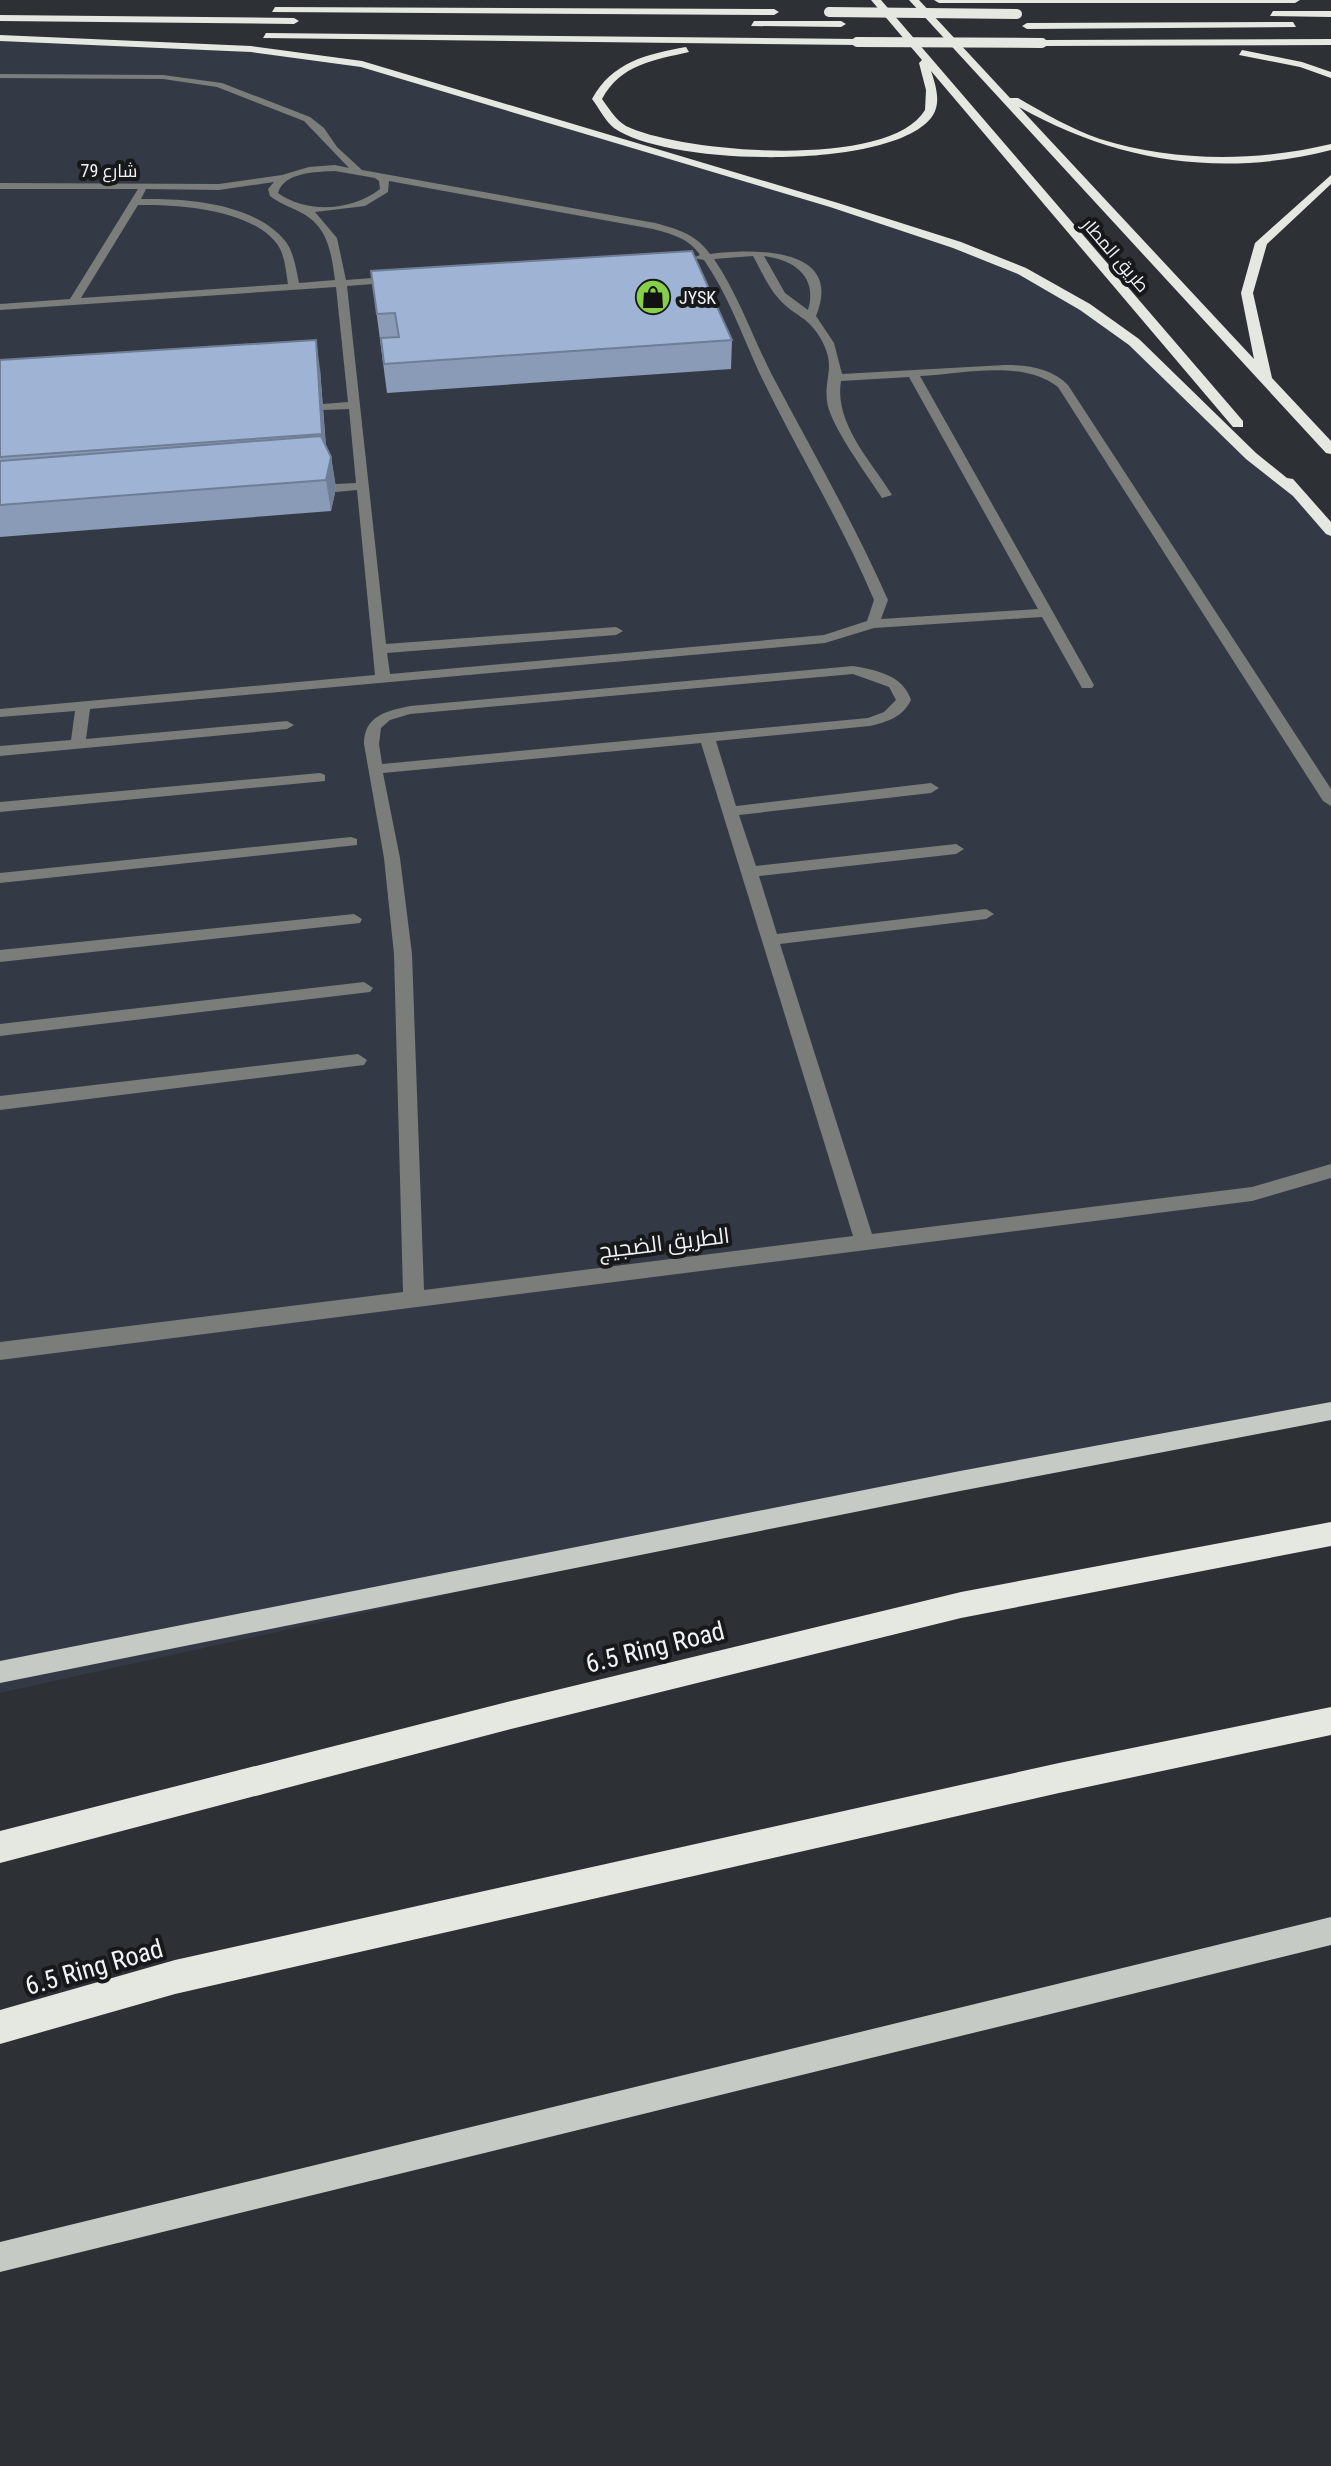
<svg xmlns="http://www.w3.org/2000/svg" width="1331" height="2466" viewBox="0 0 1331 2466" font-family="'Roboto Condensed',Cairo,sans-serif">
  <rect width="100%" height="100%" fill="#2d3035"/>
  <!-- built -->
  <polygon fill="#343a45" points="0,38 190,46 340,60 834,205 1022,271 1134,342 1331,531 1331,1411 960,1481 0,1693"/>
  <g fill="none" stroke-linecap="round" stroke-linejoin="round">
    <!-- minor -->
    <g fill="#7b7d7a" fill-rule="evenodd">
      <path d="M 0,74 L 163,75 L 222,83 L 310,117 L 324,128 L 337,147 L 362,170 L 655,223 C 677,229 696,234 710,254 C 751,249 845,245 816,316 L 834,343 L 842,374 L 1005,365 C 1028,365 1051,368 1068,385 L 1331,789 L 1331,806 L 1323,801 L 1058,387 C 1021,359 963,374 920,376 L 1094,685 L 1092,688 L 1082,688 L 1042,617 L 874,628 L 825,643 L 90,709 L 86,739 L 287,721 L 294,725 L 287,729 L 0,756 L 0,746 L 71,740 L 75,711 L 0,717 L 0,709 L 375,675 L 357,490 L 336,492 L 330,488 L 336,484 L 356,483 L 349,409 L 323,410 L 317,407 L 323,404 L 348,402 L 336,287 L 0,310 L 0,304 L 70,299 L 138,189 L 0,189 L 0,183 L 219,184 L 282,175 L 309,167 L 335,165 L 349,168 L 304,121 L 217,87 L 163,79 L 0,78 ZM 335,171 L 375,178 L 379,181 L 380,189 C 352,211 307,214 278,193 C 284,172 316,172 335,171 ZM 389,181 L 653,229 C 671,234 689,238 700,255 L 693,258 L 704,260 C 728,295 741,332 758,370 C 795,448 841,521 874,600 L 867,621 L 824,635 L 390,674 L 387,653 L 616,635 L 623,631 L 616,627 L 386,644 L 347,286 L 399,282 L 404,279 L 399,276 L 346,280 L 337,238 L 315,212 L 365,206 L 388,192 ZM 274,182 L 268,189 L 270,196 C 279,203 288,206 298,211 C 328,225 331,251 335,280 L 299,283 C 296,269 294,253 286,242 C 256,203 186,198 141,199 L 146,189 L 219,190 ZM 138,205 C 178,204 255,209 279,247 C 285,257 286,272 288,284 L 81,298 ZM 753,256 C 761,270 768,287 779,299 C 795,317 809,316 822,341 C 836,367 824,377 827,401 C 829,424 868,476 882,498 L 892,495 C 871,461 834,423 841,381 L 909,377 L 1038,609 L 881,619 L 888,600 C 854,523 811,449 772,375 C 752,336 739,296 714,259 ZM 764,256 C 794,260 818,276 808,310 L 785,293 Z"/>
      <path d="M 853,666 C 876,670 903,675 911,700 C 903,717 887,722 870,726 L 716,741 L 736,806 L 931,783 L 939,788 L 931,793 L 739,815 L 756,866 L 956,844 L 964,849 L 956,854 L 759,876 L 777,934 L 986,909 L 994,914 L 986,919 L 780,944 L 872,1234 L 1252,1187 L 1331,1164 L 1331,1178 L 1252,1201 L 0,1360 L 0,1342 L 403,1292 L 394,954 L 384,858 L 364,744 C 364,716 386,711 410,706 ZM 853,674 L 889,687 L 896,700 L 884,712 L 868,718 L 382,764 L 379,744 L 381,728 L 390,720 L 410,714 ZM 701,743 L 853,1236 L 424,1290 L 412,954 L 400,858 L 383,773 Z"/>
      <polygon points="320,773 325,775 325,781 0,812 0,802"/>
      <polygon points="351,837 357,839 357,845 0,883 0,873"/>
      <polygon points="354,914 362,919 360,923 0,962 0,950"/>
      <polygon points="364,982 373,988 370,992 0,1036 0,1024"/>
      <polygon points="358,1054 367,1060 364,1065 0,1110 0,1096"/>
    </g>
    <!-- major -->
    <g fill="#c6cac4" fill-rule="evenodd">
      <polygon points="1331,1402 1331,1420 960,1491 0,1683 0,1661 960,1471"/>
      <polygon points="1331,1917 1331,1945 0,2272 0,2242"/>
    </g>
    <!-- highway -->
    <g fill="#e4e8e1" fill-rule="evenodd">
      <path d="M 871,0 L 881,0 L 1243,421 L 1243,427 L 1233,427 L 931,71 C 936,86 942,104 931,118 C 888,171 667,166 614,128 C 605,121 599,108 592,99 C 612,62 647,54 686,47 L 689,52 C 654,60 621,64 602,99 C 609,109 616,120 626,126 C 681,153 890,170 925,110 L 926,90 L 919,63 L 922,60 Z"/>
      <path d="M 909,0 L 919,0 L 1010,98 L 1018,98 C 1044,113 1071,129 1100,139 C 1173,162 1257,162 1331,144 L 1331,150 C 1221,178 1117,162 1019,107 L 1254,359 L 1241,293 L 1255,243 L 1331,175 L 1331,184 L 1267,244 L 1253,293 L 1272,378 L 1331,441 L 1331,454 L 1326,453 Z"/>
      <polygon points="934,0 1300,0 1295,3 939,3"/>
      <polygon points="275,7 774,9 779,12 774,15 272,12"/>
      <polygon points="1273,11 1331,11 1331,17 1270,16"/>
      <polygon points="0,15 294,18 299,21 294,24 0,21"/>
      <polygon points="754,21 841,21 846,24 841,27 751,26"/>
      <polygon points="1293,22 1296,27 1027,29 1022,26 1027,23"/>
      <polygon points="266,33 857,39 862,42 857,45 263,38"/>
      <polygon points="0,35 251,46 362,61 838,203 961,242 1026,268 1090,304 1139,339 1256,453 1287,478 1293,479 1331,522 1331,536 1326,534 1293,496 1246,459 1129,345 1080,310 1018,274 953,248 830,207 361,67 251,52 0,41"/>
      <polygon points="1331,39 1331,45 1042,46 1037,43 1042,40"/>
      <polygon points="1242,50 1302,62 1331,72 1331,78 1300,67 1239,55"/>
      <polygon points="1331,1522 1331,1546 961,1618 511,1729 0,1863 0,1831 511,1701 961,1592"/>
      <polygon points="1331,1707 1331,1735 1059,1793 175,1994 0,2044 0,2010 175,1960 1059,1763"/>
    </g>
    <!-- highway-bridge -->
    <g stroke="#e4e8e1" stroke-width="10">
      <polyline points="829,12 1017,14"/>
      <polyline points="857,42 1042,43"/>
    </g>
  </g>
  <!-- wall -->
  <g fill="#899bb7">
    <polygon points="371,271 732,340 731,369 387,393"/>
    <polygon points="0,360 320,369 326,446 331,457 336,488 331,511 0,537"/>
  </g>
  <!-- shaded-wall -->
  <g fill="#6f7e95">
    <polygon points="316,340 320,369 327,464 322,434"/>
    <polygon points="331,457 336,488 331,511 326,480"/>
  </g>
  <!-- building -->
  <g fill="#9fb4d5" stroke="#6f7e95" stroke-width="2">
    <polygon points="692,251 732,340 384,364 381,338 399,337 395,313 377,314 371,271"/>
    <polygon points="316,340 322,434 0,457 0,360"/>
    <polygon points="321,436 331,457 326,480 0,505 0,461"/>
  </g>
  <!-- icons -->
  <defs>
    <symbol id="shop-disc" viewBox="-11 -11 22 22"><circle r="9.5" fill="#87cf4a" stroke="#16181a"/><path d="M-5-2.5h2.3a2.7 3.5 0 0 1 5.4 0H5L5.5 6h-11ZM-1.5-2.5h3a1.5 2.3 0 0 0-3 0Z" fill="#111"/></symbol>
  </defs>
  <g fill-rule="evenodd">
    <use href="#shop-disc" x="633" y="277" width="40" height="40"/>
  </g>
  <g text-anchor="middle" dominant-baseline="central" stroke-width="8" stroke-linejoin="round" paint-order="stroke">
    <!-- far-street labels -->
    <g font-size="18" fill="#f0f2f6" stroke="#16181a">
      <text x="109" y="170">شارع 79</text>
      <text transform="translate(1116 255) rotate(49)">طريق المطار</text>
    </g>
    <!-- far-poi labels -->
    <g font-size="18" fill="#f0f2f6" stroke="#16181a" text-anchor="start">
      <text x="679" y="297">JYSK</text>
    </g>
    <!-- street labels -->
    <g font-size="22" fill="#f0f2f6" stroke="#16181a">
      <text transform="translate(664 1243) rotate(-7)">الطريق الضجيج</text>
    </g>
    <!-- near-street labels -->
    <g font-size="26" fill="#f0f2f6" stroke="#16181a">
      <text transform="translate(655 1647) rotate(-14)">6.5 Ring Road</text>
      <text transform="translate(94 1967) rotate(-16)">6.5 Ring Road</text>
    </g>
  </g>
</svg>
